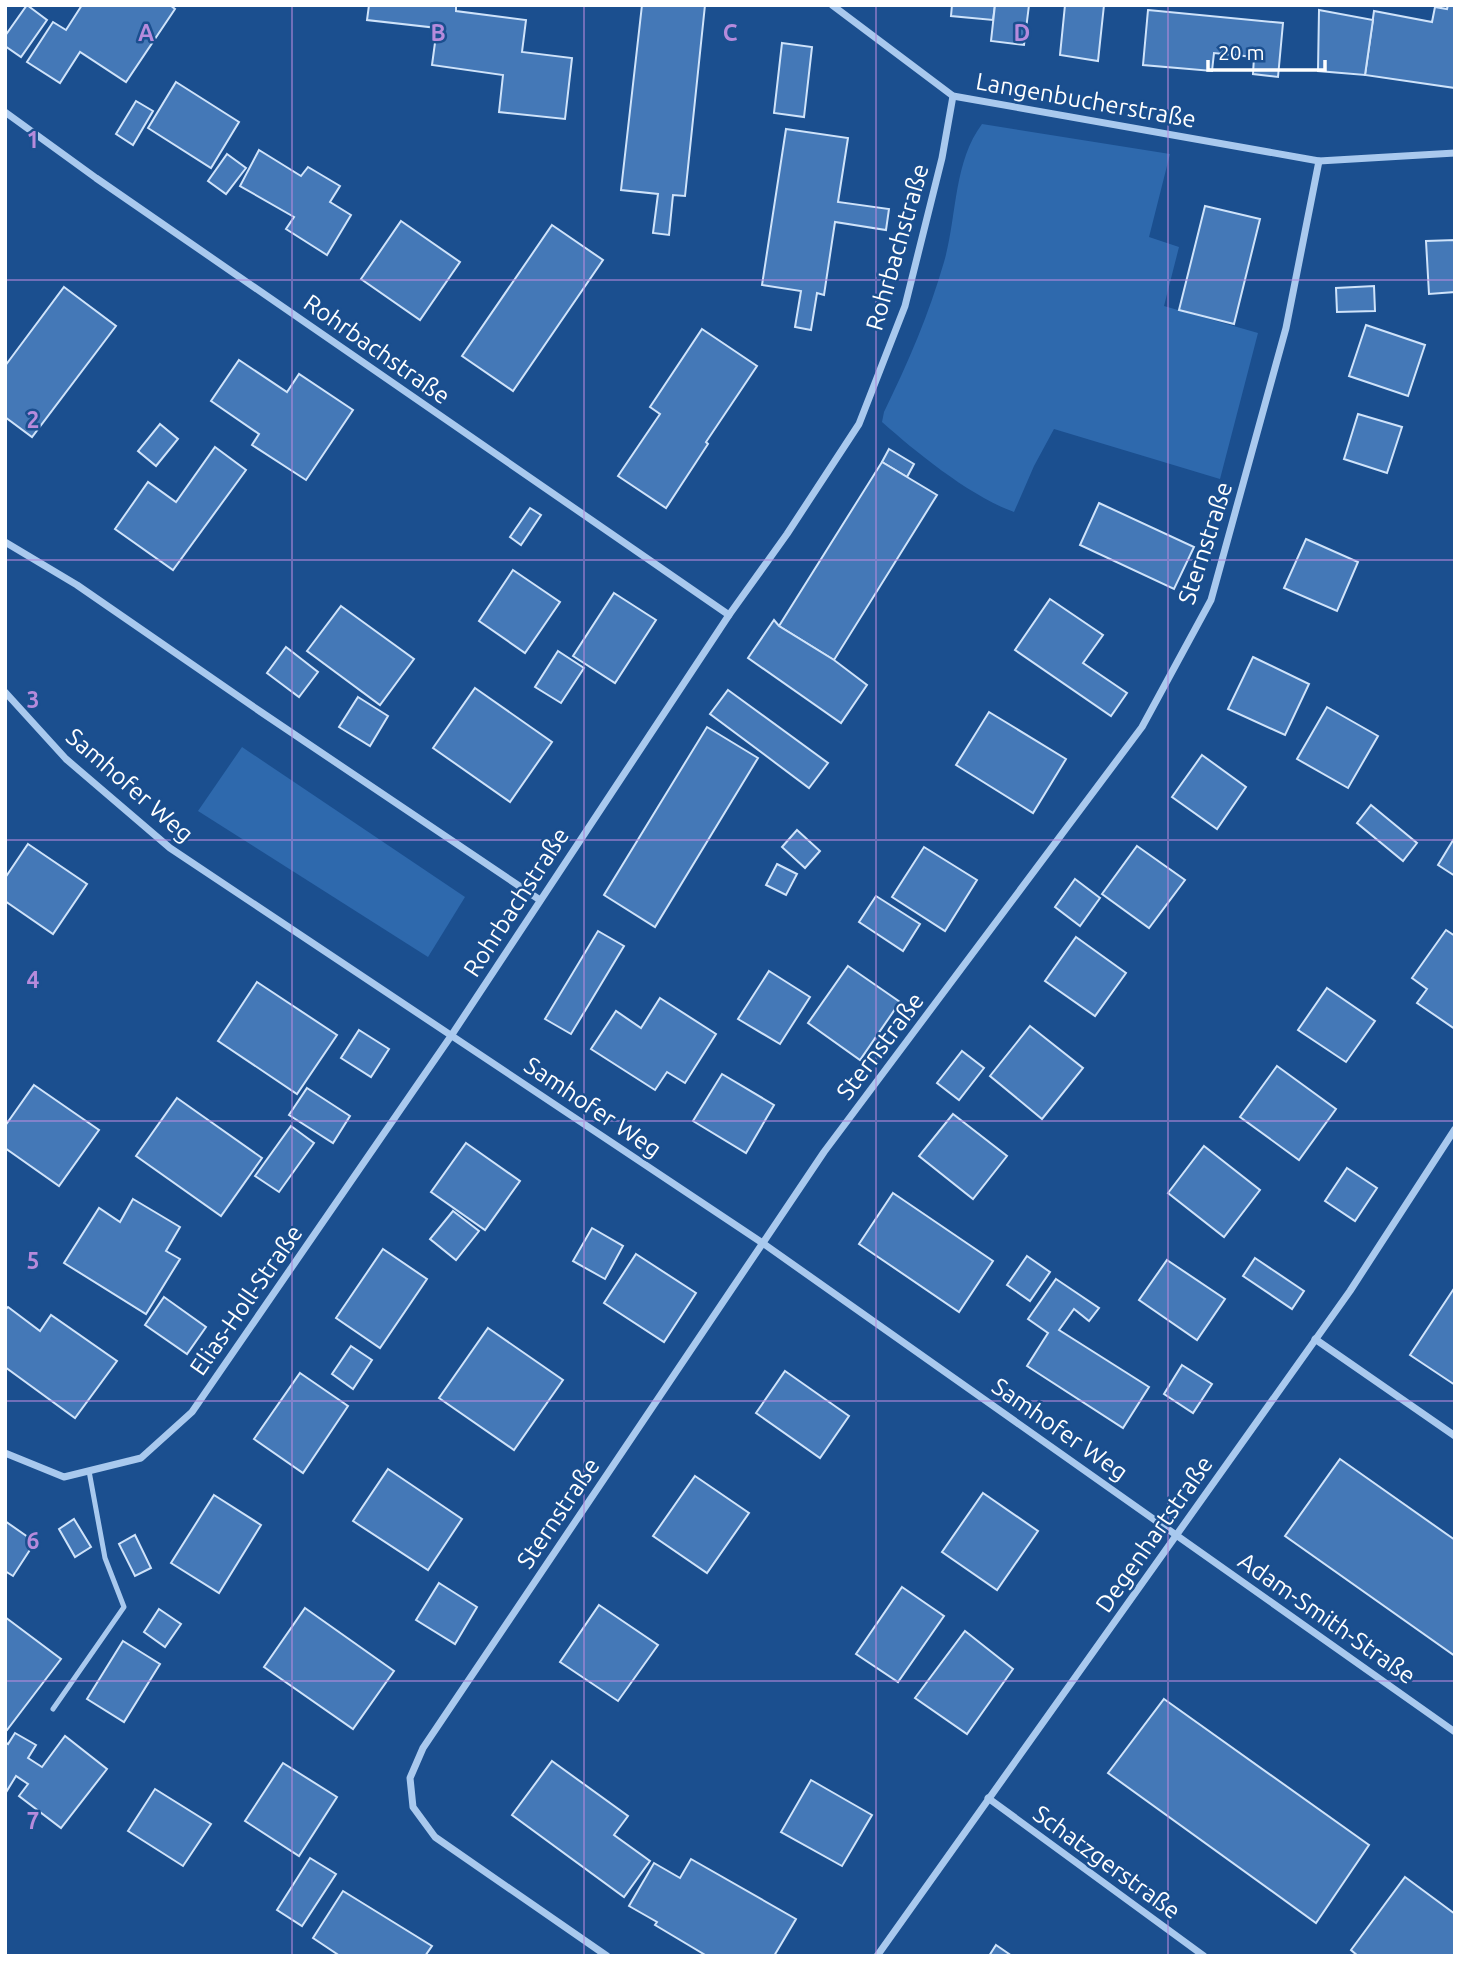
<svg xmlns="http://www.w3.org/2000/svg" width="1460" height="1961" viewBox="0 0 1460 1961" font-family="Ubuntu,sans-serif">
  <rect width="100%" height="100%" fill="#1b4f8f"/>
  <!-- green -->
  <g fill="#2e69ad">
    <path d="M 982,124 L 1170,154 L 1149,237 L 1179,247 L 1164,306 L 1258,333 L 1220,479 L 1054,429 L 1034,466 L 1014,512 C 970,496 917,453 882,422 L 884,412 C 908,363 929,314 944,262 C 957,218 953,163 982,124 Z"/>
    <polygon points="242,747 465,897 428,957 198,811"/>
  </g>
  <!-- building -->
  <g fill="#4478b7" stroke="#cfe3fa" stroke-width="2">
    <polygon points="27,5 47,20 21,57 5,46 5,36"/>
    <polygon points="82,5 170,5 175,9 126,82 80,52 60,83 27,62 53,22 66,30"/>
    <polygon points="369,5 456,5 456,11 526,20 522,52 572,58 565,119 499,112 503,75 432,65 437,28 367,20"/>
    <polygon points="642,5 705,5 685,196 673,195 669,235 653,233 658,194 621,190"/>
    <polygon points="952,5 995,5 993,20 951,16"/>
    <polygon points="995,5 1029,5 1024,45 991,41"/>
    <polygon points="1065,5 1104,5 1098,61 1060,55"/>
    <polygon points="1448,5 1455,5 1455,88 1365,75 1374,11 1432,22 1435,7 1447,9"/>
    <polygon points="1148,10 1283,23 1278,77 1253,74 1254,57 1214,53 1212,71 1143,65"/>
    <polygon points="1319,10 1373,20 1365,75 1318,71"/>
    <polygon points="782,43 812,47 804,117 774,113"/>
    <polygon points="176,82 239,122 211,168 148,128"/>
    <polygon points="136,101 153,111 133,145 116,134"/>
    <polygon points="786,129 848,138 838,202 889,209 886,230 835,222 824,295 817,293 811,330 795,327 801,291 762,285"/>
    <polygon points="259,150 301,176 308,167 340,186 330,202 351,215 327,255 286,229 294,217 240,186"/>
    <polygon points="227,154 246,168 226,194 208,181"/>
    <polygon points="1205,206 1260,219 1234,324 1179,310"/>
    <polygon points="401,221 460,262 420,320 361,279"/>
    <polygon points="552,225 603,260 513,391 462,356"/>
    <polygon points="1455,240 1455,292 1429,294 1426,241"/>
    <polygon points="1374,286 1375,311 1337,312 1336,288"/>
    <polygon points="64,287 116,326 32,437 5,417 5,366"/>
    <polygon points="1366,325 1425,345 1408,396 1349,376"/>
    <polygon points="702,329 757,366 706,442 708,444 666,508 618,476 660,414 650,407"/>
    <polygon points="239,360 287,392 299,374 353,410 306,480 252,445 259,434 211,401"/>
    <polygon points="1358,414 1402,427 1387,473 1344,459"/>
    <polygon points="160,424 178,439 156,466 138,451"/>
    <polygon points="215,447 246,470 173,570 115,529 148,482 176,502"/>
    <polygon points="889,449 914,464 907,477 882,462"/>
    <polygon points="882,462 937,495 834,660 779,626"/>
    <polygon points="1099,503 1194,547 1174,589 1080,545"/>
    <polygon points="530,508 541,515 521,545 510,537"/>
    <polygon points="1306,539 1358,562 1337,611 1284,588"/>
    <polygon points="513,570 560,602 525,653 479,621"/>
    <polygon points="614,593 656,620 615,683 573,656"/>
    <polygon points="1050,599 1103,635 1083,663 1127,693 1111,716 1015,650"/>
    <polygon points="341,606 414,659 380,705 307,651"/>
    <polygon points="774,620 779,626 834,660 867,685 841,723 748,658"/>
    <polygon points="286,647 318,672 299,697 267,673"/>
    <polygon points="558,651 584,668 561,703 535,687"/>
    <polygon points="1253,657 1309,684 1285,735 1228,709"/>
    <polygon points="475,688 552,742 510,802 433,748"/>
    <polygon points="728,690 828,763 809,788 710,714"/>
    <polygon points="358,697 388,716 370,746 339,727"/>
    <polygon points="1327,707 1378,736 1348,788 1297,759"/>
    <polygon points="989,712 1066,759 1033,813 956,765"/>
    <polygon points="707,727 758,758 655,927 604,895"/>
    <polygon points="1202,755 1246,787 1217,829 1172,797"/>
    <polygon points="1371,805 1417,843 1403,861 1357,823"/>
    <polygon points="797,830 820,851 805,868 782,847"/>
    <polygon points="1455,837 1455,876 1438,865"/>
    <polygon points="28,844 87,884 53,934 5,901 5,878"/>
    <polygon points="1137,846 1185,880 1149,928 1102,894"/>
    <polygon points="924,847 977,880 945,931 892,897"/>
    <polygon points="777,864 797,874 786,895 766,885"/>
    <polygon points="1075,879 1100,898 1080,926 1055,907"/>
    <polygon points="876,896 920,924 903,951 859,922"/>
    <polygon points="1446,930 1455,936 1455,1029 1417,1003 1427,989 1412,978"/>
    <polygon points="598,931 624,946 571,1034 545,1019"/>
    <polygon points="1076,937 1126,973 1095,1016 1045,981"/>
    <polygon points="848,966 900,1002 860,1060 808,1023"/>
    <polygon points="769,971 810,997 780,1044 738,1019"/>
    <polygon points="257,982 337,1035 297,1094 218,1041"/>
    <polygon points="1327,988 1375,1021 1346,1062 1298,1030"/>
    <polygon points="660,998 716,1034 685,1083 667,1072 655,1090 591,1049 616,1011 641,1028"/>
    <polygon points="1030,1026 1083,1068 1042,1119 990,1076"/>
    <polygon points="359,1030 389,1049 371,1077 341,1058"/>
    <polygon points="962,1051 984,1068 959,1100 937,1083"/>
    <polygon points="1277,1066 1336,1109 1299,1160 1240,1117"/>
    <polygon points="722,1074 774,1105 746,1153 693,1121"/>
    <polygon points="34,1085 99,1130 59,1186 5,1148 5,1126"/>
    <polygon points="307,1088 350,1116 333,1143 289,1115"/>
    <polygon points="177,1098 262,1158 221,1216 136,1156"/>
    <polygon points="953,1114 1007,1156 973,1199 919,1156"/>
    <polygon points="291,1126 314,1143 279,1192 255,1176"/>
    <polygon points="466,1143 520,1181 485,1230 431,1192"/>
    <polygon points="1204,1146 1260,1190 1224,1237 1168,1193"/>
    <polygon points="1347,1168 1377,1188 1355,1221 1325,1201"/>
    <polygon points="893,1193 993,1261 959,1312 859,1244"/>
    <polygon points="133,1199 180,1227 166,1251 180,1259 146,1314 64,1263 99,1208 120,1222"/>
    <polygon points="453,1211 479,1231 456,1260 430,1239"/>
    <polygon points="592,1228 623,1246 605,1279 573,1261"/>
    <polygon points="383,1249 427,1279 380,1348 336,1318"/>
    <polygon points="636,1254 696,1293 664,1342 604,1303"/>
    <polygon points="1027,1256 1050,1272 1030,1301 1007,1285"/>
    <polygon points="1255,1258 1304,1291 1292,1309 1243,1276"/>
    <polygon points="1167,1260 1225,1299 1197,1340 1139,1300"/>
    <polygon points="1056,1279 1099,1308 1089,1321 1074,1309 1059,1330 1149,1387 1123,1428 1027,1366 1048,1333 1028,1319"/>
    <polygon points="1455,1287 1455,1385 1410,1355"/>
    <polygon points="164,1297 206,1327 187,1354 145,1325"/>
    <polygon points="8,1307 40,1331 51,1315 117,1361 75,1418 5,1367 5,1310"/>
    <polygon points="488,1328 563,1380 514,1450 439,1398"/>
    <polygon points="351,1346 372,1360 353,1389 332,1374"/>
    <polygon points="1182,1365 1212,1384 1193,1413 1164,1394"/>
    <polygon points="785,1371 849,1416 820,1458 756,1413"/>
    <polygon points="300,1373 348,1406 303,1473 254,1439"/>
    <polygon points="1340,1459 1455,1540 1455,1656 1285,1536"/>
    <polygon points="388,1469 462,1519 428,1570 353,1521"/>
    <polygon points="695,1476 749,1513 707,1573 653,1536"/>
    <polygon points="983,1493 1038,1531 997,1590 942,1552"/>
    <polygon points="214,1495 261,1525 219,1593 171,1563"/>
    <polygon points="74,1519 91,1547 75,1557 59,1529"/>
    <polygon points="5,1521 35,1542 13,1576 5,1571"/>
    <polygon points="135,1535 151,1568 135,1576 119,1544"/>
    <polygon points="439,1583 477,1607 455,1644 416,1620"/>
    <polygon points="902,1587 944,1616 898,1682 856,1654"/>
    <polygon points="599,1605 658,1645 618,1701 560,1662"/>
    <polygon points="305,1608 394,1671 353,1729 264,1667"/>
    <polygon points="159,1609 181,1624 165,1647 144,1632"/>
    <polygon points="5,1617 61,1659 7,1730 5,1729"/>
    <polygon points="965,1631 1013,1669 967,1734 915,1698"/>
    <polygon points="123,1641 160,1664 124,1722 87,1699"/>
    <polygon points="1164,1699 1369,1845 1316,1923 1108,1773"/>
    <polygon points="15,1733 36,1745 28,1758 42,1767 65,1736 107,1769 61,1828 19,1796 28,1784 16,1776 5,1794 5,1742 8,1744"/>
    <polygon points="552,1761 628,1816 614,1835 650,1861 624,1897 512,1815"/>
    <polygon points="283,1763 337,1797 299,1856 245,1821"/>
    <polygon points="811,1780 872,1815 842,1866 781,1832"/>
    <polygon points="155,1789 211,1824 183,1866 128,1831"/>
    <polygon points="310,1858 336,1874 302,1926 277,1910"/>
    <polygon points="691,1859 796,1919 774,1956 707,1956 655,1925 657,1922 629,1906 654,1863 680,1878"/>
    <polygon points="1405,1877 1455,1914 1455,1956 1358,1956 1351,1950"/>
    <polygon points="343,1891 432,1946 425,1956 340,1956 313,1938"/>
    <polygon points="996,1945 1012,1956 989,1956"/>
  </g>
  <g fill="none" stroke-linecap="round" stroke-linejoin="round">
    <!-- lane -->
    <polyline stroke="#a9c9ee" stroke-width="5" points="53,1709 124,1607 105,1558 89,1471"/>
    <!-- street -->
    <g stroke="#a9c9ee" stroke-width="7">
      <polyline points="832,5 953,96 1319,161 1455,153"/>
      <polyline points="5,112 96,178 729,615"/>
      <polyline points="5,542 77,585 261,712 540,900"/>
      <polyline points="5,692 66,759 170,848 764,1244 1455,1732"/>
      <polyline points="1315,1339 1455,1436"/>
      <polyline points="5,1453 64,1477 141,1458 192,1412 451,1036 729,615 787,534 859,424 905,306 942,158 953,96"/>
      <polyline points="988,1798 1204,1956"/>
      <polyline points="607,1956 435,1837 413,1807 410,1778 423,1748 824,1152 1142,727 1211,600 1286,328 1319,161"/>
      <polyline points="877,1956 1350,1291 1455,1129"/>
    </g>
  </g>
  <!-- grid -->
  <path fill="none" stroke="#b68bdc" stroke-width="2" stroke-opacity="0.55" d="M 292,5 L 292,1956M 584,5 L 584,1956M 876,5 L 876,1956M 1168,5 L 1168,1956M 5,280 L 1455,280M 5,560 L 1455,560M 5,840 L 1455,840M 5,1121 L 1455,1121M 5,1401 L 1455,1401M 5,1681 L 1455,1681"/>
  <g text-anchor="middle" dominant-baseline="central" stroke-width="5" stroke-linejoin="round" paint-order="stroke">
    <!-- street labels -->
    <g font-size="24" fill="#fff" stroke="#1b4f8f">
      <text transform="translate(1086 100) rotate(10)">Langenbucherstraße</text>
      <text transform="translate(897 247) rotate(-74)">Rohrbachstraße</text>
      <text transform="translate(377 349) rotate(35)">Rohrbachstraße</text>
      <text transform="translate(1205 543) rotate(-72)">Sternstraße</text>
      <text transform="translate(130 785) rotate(41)">Samhofer Weg</text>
      <text transform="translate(516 902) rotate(-57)">Rohrbachstraße</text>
      <text transform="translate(880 1046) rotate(-53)">Sternstraße</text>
      <text transform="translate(593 1107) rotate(34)">Samhofer Weg</text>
      <text transform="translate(246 1300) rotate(-55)">Elias-Holl-Straße</text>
      <text transform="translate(1060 1429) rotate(35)">Samhofer Weg</text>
      <text transform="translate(558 1513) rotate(-56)">Sternstraße</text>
      <text transform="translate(1154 1534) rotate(-55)">Degenhartstraße</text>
      <text transform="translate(1327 1618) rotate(35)">Adam-Smith-Straße</text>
      <text transform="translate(1107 1862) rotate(36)">Schatzgerstraße</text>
    </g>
  </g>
  <g font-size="23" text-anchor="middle" font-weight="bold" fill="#b68bdc" stroke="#1b4f8f" stroke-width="5" stroke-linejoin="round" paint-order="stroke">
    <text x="146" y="41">A</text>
    <text x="438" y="41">B</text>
    <text x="730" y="41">C</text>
    <text x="1022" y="41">D</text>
    <text x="33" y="148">1</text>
    <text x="33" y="428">2</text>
    <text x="33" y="708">3</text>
    <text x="33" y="988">4</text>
    <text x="33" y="1269">5</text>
    <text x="33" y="1549">6</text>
    <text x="33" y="1829">7</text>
  </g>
  <!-- border -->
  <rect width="1460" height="1961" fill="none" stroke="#ffffff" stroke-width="14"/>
  <!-- scale -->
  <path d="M1208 60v10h117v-10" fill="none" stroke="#ffffff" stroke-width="3.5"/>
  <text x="1218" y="60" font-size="21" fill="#ffffff" stroke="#1b4f8f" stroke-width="5" paint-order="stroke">20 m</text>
</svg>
